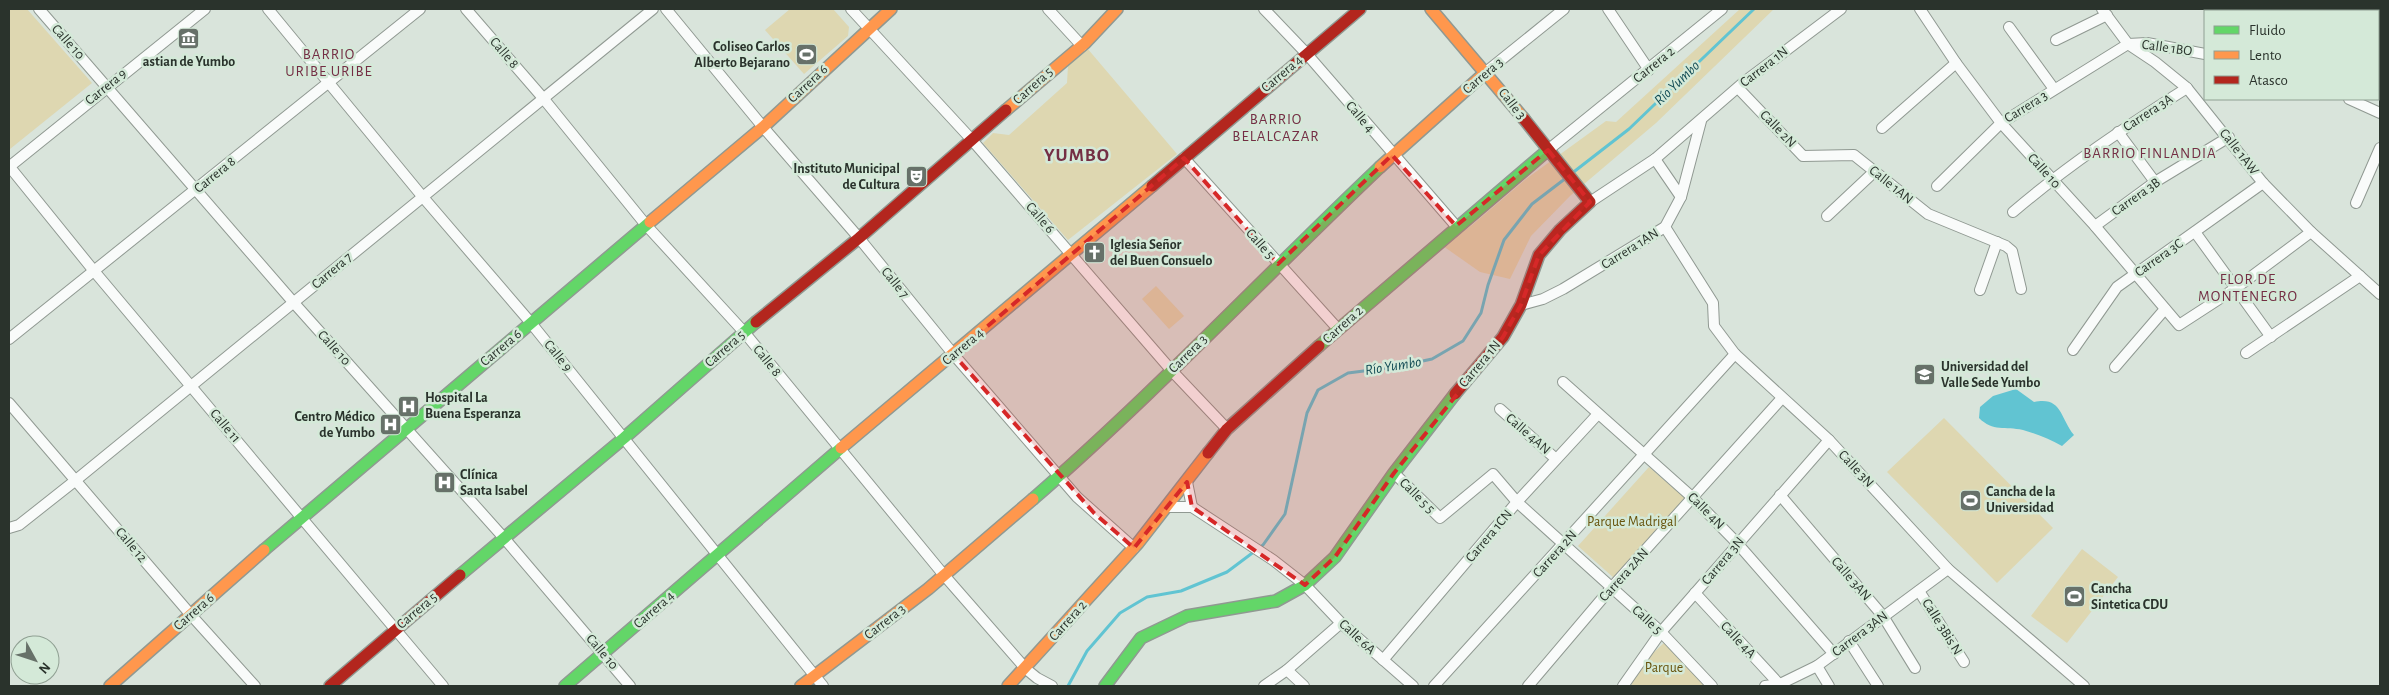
<svg xmlns="http://www.w3.org/2000/svg" width="2389" height="695" viewBox="0 0 2389 695" font-family="'Alegreya Sans',sans-serif">
  <rect width="100%" height="100%" fill="#d9e4db"/>
  <!-- green -->
  <g fill="#ded7b1">
    <polygon points="9,9 27,9 92,83 10,149"/>
    <polygon points="790,9 833,9 849,27 848,36 804,74 765,30"/>
    <polygon points="1740,9 1774,9 1656,123 1570,196 1531,236 1510,279 1480,272 1443,246 1472,225 1526,179 1606,121 1616,122"/>
    <polygon points="1087,48 1177,154 1068,240 983,143 993,133 1009,135 1067,83 1068,66"/>
    <polygon points="1156,286 1184,316 1169,329 1142,299"/>
    <polygon points="1944,418 2053,528 1997,583 1887,472"/>
    <polygon points="1649,467 1685,498 1614,578 1578,546"/>
    <polygon points="2082,549 2118,577 2067,643 2031,616"/>
    <polygon points="1665,642 1705,686 1631,686 1639,666"/>
  </g>
  <!-- water -->
  <path fill="#61c4d2" d="M 2016,389 L 2034,402 C 2062,396 2060,418 2074,435 L 2062,446 C 2049,439 2037,434 2023,430 C 2005,426 1993,432 1979,418 L 1980,407 L 1993,396 Z"/>
  <g fill="none" stroke-linecap="round" stroke-linejoin="round">
    <!-- stream -->
    <g stroke="#61c4d2" stroke-width="3">
      <polyline points="1571,174 1629,129 1754,9"/>
      <polyline points="1068,686 1087,651 1120,613 1147,597 1181,591 1227,572 1263,545 1285,514 1307,413 1318,390 1348,373 1395,367 1432,359 1463,341 1481,313 1488,285 1504,240 1532,204 1566,178"/>
    </g>
    <defs>
      <g id="street">
        <polyline points="39,9 294,303 504,538 630,686"/>
        <polyline points="268,9 422,196 531,323 823,686"/>
        <polyline points="466,9 543,98 646,225 744,332 943,574 1026,669 1037,678 1052,686"/>
        <polyline points="666,9 763,127 859,238 954,355 1077,497 1134,548"/>
        <polyline points="851,9 972,140 1172,371 1227,429"/>
        <polyline points="1048,9 1082,46"/>
        <polyline points="1264,9 1306,53 1456,226"/>
        <polyline points="1608,9 1649,70"/>
        <polyline points="1920,9 1956,63 2001,123 2095,226 2179,325 2236,288 2311,232"/>
        <polyline points="2102,9 2128,44 2155,62 2187,88 2263,183 2311,232 2380,294"/>
        <polyline points="2009,27 2054,89"/>
        <polyline points="2056,40 2107,15"/>
        <polyline points="2378,41 2380,35"/>
        <polyline points="1486,72 1564,9"/>
        <polyline points="1738,88 1803,156 1854,155 1928,214 2006,246 2012,251 2021,289"/>
        <polyline points="2349,99 2380,113"/>
        <polyline points="1882,128 1956,63"/>
        <polyline points="2118,132 2155,182"/>
        <polyline points="1548,150 1722,9"/>
        <polyline points="1184,158 1338,329"/>
        <polyline points="1655,159 1681,197"/>
        <polyline points="9,166 94,271 443,686"/>
        <polyline points="9,167 205,9"/>
        <polyline points="1937,186 2001,123 2128,44 2147,43 2205,54"/>
        <polyline points="1590,202 1655,159 1744,82 1841,9"/>
        <polyline points="2356,203 2380,148"/>
        <path d="M 2013,212 C 2068,165 2127,126 2187,88"/>
        <polyline points="1827,216 1875,171"/>
        <polyline points="2095,226 2155,182 2229,137"/>
        <polyline points="1665,227 1713,303 1714,326 1735,354 1829,440 1948,569 2084,686"/>
        <polyline points="2195,232 2271,337"/>
        <polyline points="1980,290 1997,242"/>
        <polyline points="1521,305 1543,299 1563,289 1665,227 1681,197 1701,121"/>
        <polyline points="9,339 420,9"/>
        <polyline points="2073,350 2117,287 2263,183"/>
        <polyline points="2246,353 2360,276"/>
        <polyline points="2115,367 2165,309"/>
        <polyline points="1563,382 1693,498 1737,543 1834,654"/>
        <polyline points="9,403 191,615 255,686"/>
        <polyline points="1500,409 1556,459"/>
        <polyline points="1394,473 1440,518 1493,474 1517,502 1661,632 1712,686"/>
        <polyline points="1187,482 1192,507"/>
        <polyline points="1780,495 1883,616 1915,668"/>
        <polyline points="1167,507 1192,507 1273,560 1305,585 1341,623 1413,686"/>
        <polyline points="9,528 19,525 76,480 653,9"/>
        <polyline points="1919,591 1964,662"/>
        <polyline points="1695,593 1781,686"/>
        <polyline points="1849,641 1878,686"/>
        <polyline points="1383,660 1517,502 1598,414"/>
        <polyline points="1817,666 1829,686"/>
        <polyline points="1287,670 1304,686"/>
        <polyline points="1264,686 1287,670 1341,623"/>
        <polyline points="1434,686 1735,354"/>
        <polyline points="1528,686 1612,587 1782,398"/>
        <polyline points="1623,686 1661,632 1829,440"/>
        <polyline points="1765,686 1780,684 1817,666 1948,569"/>
      </g>
      <g id="fast">
        <polyline points="1319,346 1548,150"/>
        <path d="M 1033,499 C 1154,394 1264,277 1380,167"/>
        <polyline points="264,550 650,222"/>
        <polyline points="460,575 624,438 756,322"/>
        <polyline points="565,686 841,448"/>
        <polyline points="1105,686 1141,638 1187,616 1276,601 1305,585 1335,557 1394,473 1455,394"/>
      </g>
      <g id="slow">
        <polyline points="1431,9 1524,119"/>
        <polyline points="1006,110 1085,43 1117,9"/>
        <polyline points="1380,167 1486,72"/>
        <polyline points="650,222 763,127 891,9"/>
        <polyline points="841,448 1152,186"/>
        <polyline points="110,686 264,550"/>
        <polyline points="801,686 928,589 1033,499"/>
        <polyline points="1008,686 1138,543 1208,453"/>
      </g>
      <g id="jam">
        <polyline points="1152,186 1360,9"/>
        <polyline points="756,322 859,238 1006,110"/>
        <polyline points="1455,394 1503,337 1521,305 1539,255 1560,230 1590,202 1524,119"/>
        <polyline points="1208,453 1227,429 1319,346"/>
        <polyline points="330,686 460,575"/>
      </g>
    </defs>
    <!-- street casing -->
    <use href="#street" stroke="#909992" stroke-width="12"/>
    <!-- fast casing -->
    <use href="#fast" stroke="#909992" stroke-width="14"/>
    <!-- slow casing -->
    <use href="#slow" stroke="#909992" stroke-width="14"/>
    <!-- jam casing -->
    <use href="#jam" stroke="#909992" stroke-width="14"/>
    <!-- street -->
    <use href="#street" stroke="#f9fbfa" stroke-width="10"/>
    <!-- fast -->
    <use href="#fast" stroke="#63d668" stroke-width="11"/>
    <!-- slow -->
    <use href="#slow" stroke="#ff974d" stroke-width="11"/>
    <!-- jam -->
    <use href="#jam" stroke="#b3261e" stroke-width="11"/>
  </g>
  <!-- marked area -->
  <path fill="#d62828" fill-opacity="0.2" stroke="#d62828" stroke-width="4" stroke-dasharray="10 6" stroke-linejoin="round" d="M 1548,150 L 1590,202 L 1539,255 L 1521,305 L 1503,337 L 1394,473 L 1335,557 L 1305,585 L 1192,507 L 1187,482 L 1134,548 L 1094,513 L 954,355 L 1184,158 L 1278,264 L 1392,155 L 1456,226 Z"/>
  <!-- icons -->
  <defs>
    <symbol id="museum-square" viewBox="-11 -11 22 22"><rect x="-9" y="-9" width="18" height="18" rx="4" fill="#677169" stroke="#d4e9d8"/><path d="M0-6L6-3V-2H-6V-3ZM-5-1h2V3h-2ZM-1-1h2V3h-2ZM3-1h2V3H3ZM-6 4H6V6H-6Z" fill="#fff"/></symbol>
    <symbol id="stadium-square" viewBox="-11 -11 22 22"><rect x="-9" y="-9" width="18" height="18" rx="4" fill="#677169" stroke="#d4e9d8"/><path d="M0-5a6.5 5 0 1 0 0 10a6.5 5 0 1 0 0-10ZM-3.5-1.8h7v3.6h-7Z" fill="#fff"/></symbol>
    <symbol id="theatre-square" viewBox="-11 -11 22 22"><rect x="-9" y="-9" width="18" height="18" rx="4" fill="#677169" stroke="#d4e9d8"/><path d="M-5-5.5Q0-4 5-5.5V0Q5 5 0 6Q-5 5-5 0ZM-3.3-2.5H-1v1.5H-3.3ZM1-2.5H3.3v1.5H1ZM-2.8 1Q0 5.5 2.8 1Z" fill="#fff"/></symbol>
    <symbol id="church-square" viewBox="-11 -11 22 22"><rect x="-9" y="-9" width="18" height="18" rx="4" fill="#677169" stroke="#d4e9d8"/><path d="M-1.2-6h2.4v3.5h3.3v2.4h-3.3V6h-2.4V-.1h-3.3v-2.4h3.3Z" fill="#fff"/></symbol>
    <symbol id="university-square" viewBox="-11 -11 22 22"><rect x="-9" y="-9" width="18" height="18" rx="4" fill="#677169" stroke="#d4e9d8"/><path d="M0-5L7-2L0 1L-7-2ZM-4 1L0 2.5L4 1V4Q0 6-4 4Z" fill="#fff"/></symbol>
    <symbol id="hospital-square" viewBox="-11 -11 22 22"><rect x="-9" y="-9" width="18" height="18" rx="4" fill="#677169" stroke="#d4e9d8"/><path d="M-5-5h3v3.5h4V-5h3V5h-3V1.5h-4V5h-3Z" fill="#fff"/></symbol>
  </defs>
  <g fill-rule="evenodd">
    <use href="#museum-square" x="176" y="26" width="25" height="25"/>
    <use href="#stadium-square" x="794" y="42" width="25" height="25"/>
    <use href="#theatre-square" x="904" y="164" width="25" height="25"/>
    <use href="#church-square" x="1082" y="240" width="25" height="25"/>
    <use href="#university-square" x="1912" y="362" width="25" height="25"/>
    <use href="#hospital-square" x="396" y="394" width="25" height="25"/>
    <use href="#hospital-square" x="378" y="412" width="25" height="25"/>
    <use href="#hospital-square" x="432" y="470" width="25" height="25"/>
    <use href="#stadium-square" x="1958" y="488" width="25" height="25"/>
    <use href="#stadium-square" x="2062" y="584" width="25" height="25"/>
  </g>
  <g text-anchor="middle" dominant-baseline="central" stroke-width="5" stroke-linejoin="round" paint-order="stroke">
    <!-- street labels -->
    <g font-size="14" fill="#2a332c" stroke="#d4e9d8">
      <text transform="translate(68 42) rotate(48)">Calle 10</text>
      <text transform="translate(2167 48) rotate(8)">Calle 1BO</text>
      <text transform="translate(504 53) rotate(49)">Calle 8</text>
      <text transform="translate(1654 65) rotate(-39)">Carrera 2</text>
      <text transform="translate(1764 67) rotate(-38)">Carrera 1N</text>
      <text transform="translate(1282 74) rotate(-40)">Carrera 4</text>
      <text transform="translate(1483 76) rotate(-40)">Carrera 3</text>
      <text transform="translate(808 84) rotate(-43)">Carrera 6</text>
      <text transform="translate(1033 86) rotate(-42)">Carrera 5</text>
      <text transform="translate(106 87) rotate(-39)">Carrera 9</text>
      <text transform="translate(1512 104) rotate(52)">Calle 3</text>
      <text transform="translate(2026 107) rotate(-32)">Carrera 3</text>
      <text transform="translate(2148 113) rotate(-33)">Carrera 3A</text>
      <text transform="translate(1360 117) rotate(50)">Calle 4</text>
      <text transform="translate(1778 129) rotate(46)">Calle 2N</text>
      <text transform="translate(2239 152) rotate(52)">Calle 1AW</text>
      <text transform="translate(2044 171) rotate(48)">Calle 10</text>
      <text transform="translate(215 175) rotate(-39)">Carrera 8</text>
      <text transform="translate(1891 185) rotate(39)">Calle 1AN</text>
      <text transform="translate(2136 197) rotate(-35)">Carrera 3B</text>
      <text transform="translate(1040 218) rotate(49)">Calle 6</text>
      <text transform="translate(1260 244) rotate(48)">Calle 5</text>
      <text transform="translate(1630 249) rotate(-32)">Carrera 1AN</text>
      <text transform="translate(2159 258) rotate(-35)">Carrera 3C</text>
      <text transform="translate(332 271) rotate(-40)">Carrera 7</text>
      <text transform="translate(895 283) rotate(51)">Calle 7</text>
      <text transform="translate(1343 325) rotate(-42)">Carrera 2</text>
      <text transform="translate(963 347) rotate(-40)">Carrera 4</text>
      <text transform="translate(334 348) rotate(48)">Calle 10</text>
      <text transform="translate(501 348) rotate(-40)">Carrera 6</text>
      <text transform="translate(725 349) rotate(-41)">Carrera 5</text>
      <text transform="translate(1188 354) rotate(-45)">Carrera 3</text>
      <text transform="translate(558 356) rotate(51)">Calle 9</text>
      <text transform="translate(767 361) rotate(51)">Calle 8</text>
      <text transform="translate(1480 364) rotate(-50)">Carrera 1N</text>
      <text transform="translate(225 426) rotate(50)">Calle 11</text>
      <text transform="translate(1528 434) rotate(41)">Calle 4AN</text>
      <text transform="translate(1856 469) rotate(47)">Calle 3N</text>
      <text transform="translate(1417 496) rotate(45)">Calle 5 5</text>
      <text transform="translate(1706 511) rotate(45)">Calle 4N</text>
      <text transform="translate(1489 536) rotate(-50)">Carrera 1CN</text>
      <text transform="translate(131 545) rotate(50)">Calle 12</text>
      <text transform="translate(1555 554) rotate(-48)">Carrera 2N</text>
      <text transform="translate(1723 561) rotate(-50)">Carrera 3N</text>
      <text transform="translate(1624 575) rotate(-48)">Carrera 2AN</text>
      <text transform="translate(1851 579) rotate(49)">Calle 3AN</text>
      <text transform="translate(654 610) rotate(-41)">Carrera 4</text>
      <text transform="translate(417 611) rotate(-40)">Carrera 5</text>
      <text transform="translate(194 612) rotate(-41)">Carrera 6</text>
      <text transform="translate(1647 620) rotate(43)">Calle 5</text>
      <text transform="translate(1068 621) rotate(-48)">Carrera 2</text>
      <text transform="translate(885 622) rotate(-38)">Carrera 3</text>
      <text transform="translate(1942 627) rotate(58)">Calle 3Bis N</text>
      <text transform="translate(1860 634) rotate(-37)">Carrera 3AN</text>
      <text transform="translate(1357 637) rotate(43)">Calle 6A</text>
      <text transform="translate(1738 640) rotate(47)">Calle 4A</text>
      <text transform="translate(602 652) rotate(50)">Calle 10</text>
    </g>
    <!-- poi labels -->
    <g font-size="14" font-weight="bold" fill="#2a332c" stroke="#d4e9d8" text-anchor="start">
      <text x="790" y="47" text-anchor="end">Coliseo Carlos<tspan x="790" dy="16">Alberto Bejarano</tspan></text>
      <text x="189" y="62" text-anchor="middle">astian de Yumbo</text>
      <text x="900" y="169" text-anchor="end">Instituto Municipal<tspan x="900" dy="16">de Cultura</tspan></text>
      <text x="1110" y="245">Iglesia Señor<tspan x="1110" dy="16">del Buen Consuelo</tspan></text>
      <text x="1941" y="367">Universidad del<tspan x="1941" dy="16">Valle Sede Yumbo</tspan></text>
      <text x="425" y="398">Hospital La<tspan x="425" dy="16">Buena Esperanza</tspan></text>
      <text x="375" y="417" text-anchor="end">Centro Médico<tspan x="375" dy="16">de Yumbo</tspan></text>
      <text x="460" y="475">Clínica<tspan x="460" dy="16">Santa Isabel</tspan></text>
      <text x="1986" y="492">Cancha de la<tspan x="1986" dy="16">Universidad</tspan></text>
      <text x="2091" y="589">Cancha<tspan x="2091" dy="16">Sintetica CDU</tspan></text>
    </g>
    <!-- park labels -->
    <g font-size="14" fill="#68540d" stroke="#d4e9d8">
      <text x="1632" y="522">Parque Madrigal</text>
      <text x="1664" y="668">Parque</text>
    </g>
    <!-- neighbourhood labels -->
    <g font-size="15" letter-spacing="1" fill="#742e44" stroke="#d4e9d8">
      <text x="329" y="54">BARRIO<tspan x="329" dy="17">URIBE URIBE</tspan></text>
      <text x="1276" y="119">BARRIO<tspan x="1276" dy="17">BELALCAZAR</tspan></text>
      <text x="2150" y="153">BARRIO FINLANDIA</text>
      <text x="2248" y="279">FLOR DE<tspan x="2248" dy="17">MONTENEGRO</tspan></text>
    </g>
    <!-- water labels -->
    <g font-size="15" font-style="italic" fill="#124b54" stroke="#d4e9d8">
      <text transform="translate(1677 83) rotate(-44)">Río Yumbo</text>
      <text transform="translate(1393 366) rotate(-9)">Río Yumbo</text>
    </g>
    <!-- district labels -->
    <g font-size="19" font-weight="bold" letter-spacing="1" fill="#742e44" stroke="#d4e9d8">
      <text x="1077" y="155">YUMBO</text>
    </g>
  </g>
  <!-- border -->
  <rect width="2389" height="695" fill="none" stroke="#2a332c" stroke-width="20"/>
  <!-- legend -->
  <rect x="2204" y="10" width="175" height="90" fill="#d4e9d8" stroke="#90a093"/>
  <rect x="2214" y="26" width="25" height="8" fill="#63d668" stroke="#90a093"/>
  <text x="2249" y="35" font-size="15" fill="#2a332c">Fluido</text>
  <rect x="2214" y="51" width="25" height="8" fill="#ff974d" stroke="#90a093"/>
  <text x="2249" y="60" font-size="15" fill="#2a332c">Lento</text>
  <rect x="2214" y="76" width="25" height="8" fill="#b3261e" stroke="#90a093"/>
  <text x="2249" y="85" font-size="15" fill="#2a332c">Atasco</text>
  <!-- north arrow -->
  <g transform="translate(35 660) rotate(130)"><circle r="24" fill="#d4e9d8" stroke="#90a093"/>
  <path d="M0-4L9 19L0 12L-9 19Z" fill="#677169"/>
  <text y="-8" font-size="14" font-weight="bold" text-anchor="middle" fill="#2a332c">N</text>
  </g>
</svg>
